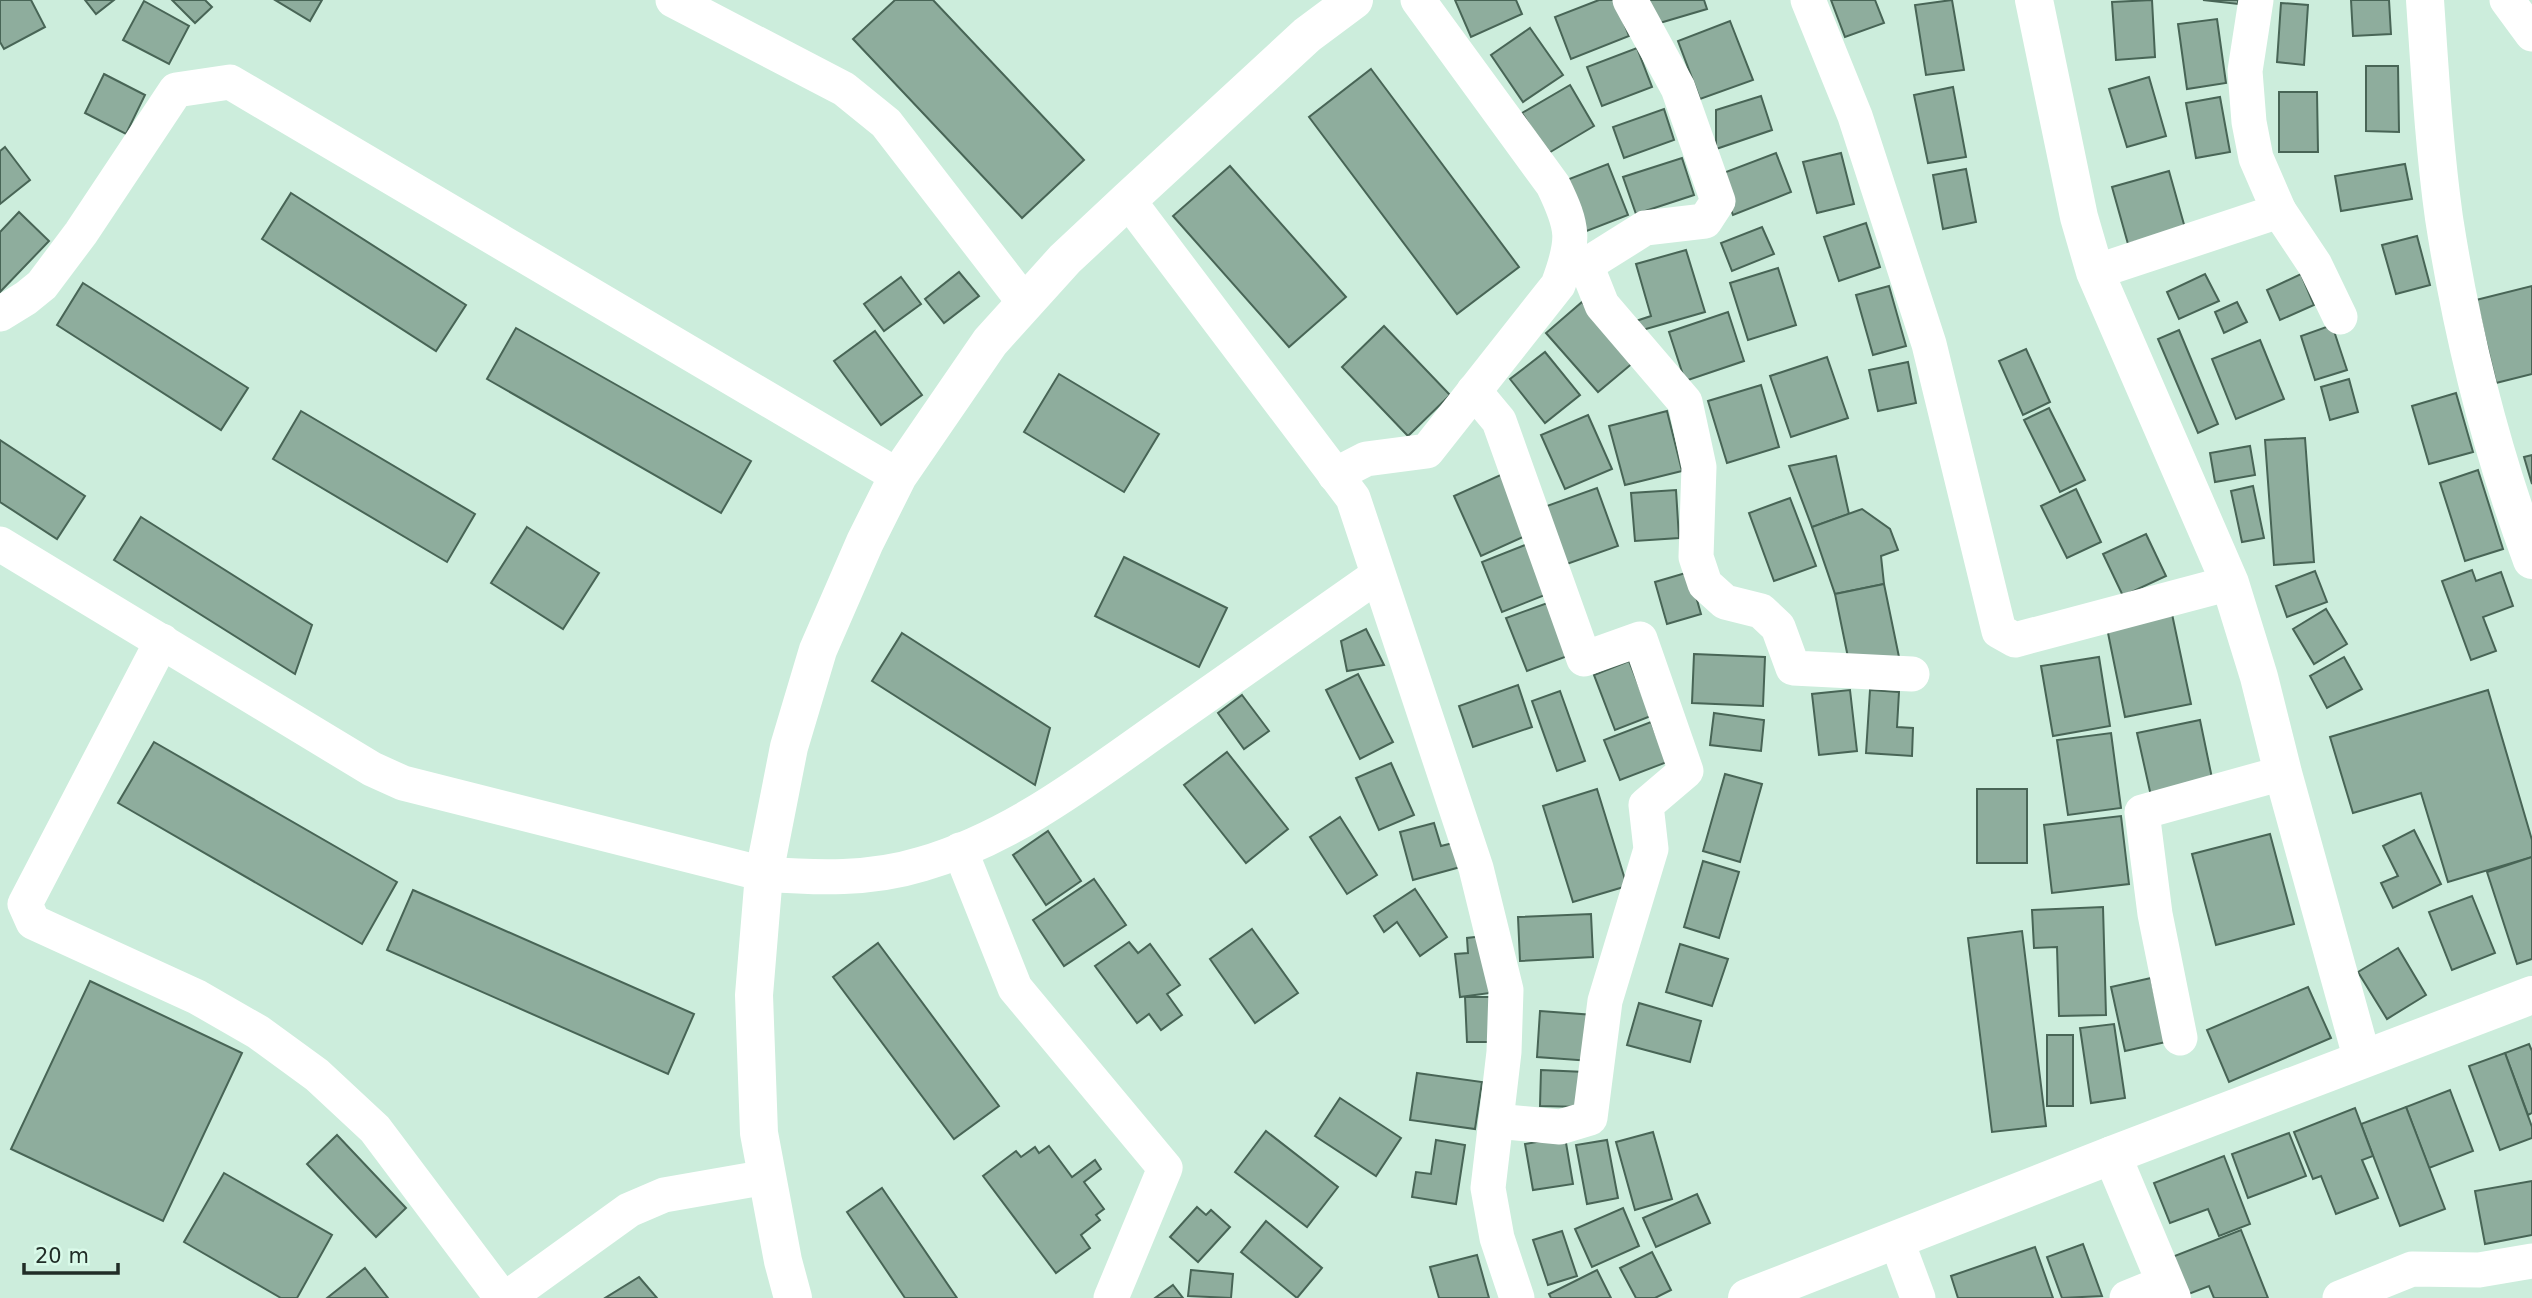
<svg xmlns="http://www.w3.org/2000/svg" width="2532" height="1298" viewBox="0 0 2532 1298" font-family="'DejaVu Sans',sans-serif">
  <rect width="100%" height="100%" fill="#cceddc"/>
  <!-- building -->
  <g fill="#8ead9d" stroke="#486556" stroke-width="2">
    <polygon points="0,0 31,0 45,27 4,49 0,42"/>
    <polygon points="85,0 114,0 96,14"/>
    <polygon points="172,0 205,0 212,7 195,23"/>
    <polygon points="275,0 322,0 310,21"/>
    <polygon points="895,0 933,0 1084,160 1022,218 853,39"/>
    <polygon points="1455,0 1516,0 1522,14 1471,37"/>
    <polygon points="1599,0 1615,0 1629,36 1571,59 1555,17"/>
    <polygon points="1645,0 1704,0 1707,9 1653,25"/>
    <polygon points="1831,0 1875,0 1884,23 1845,37"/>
    <polygon points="1952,0 1964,70 1926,75 1915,5"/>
    <polygon points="2152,0 2155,57 2116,60 2112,2"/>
    <polygon points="2203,0 2238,0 2238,4"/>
    <polygon points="2351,0 2389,0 2391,34 2353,36"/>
    <polygon points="144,1 189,26 169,64 123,40"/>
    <polygon points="2281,3 2308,5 2304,65 2277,62"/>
    <polygon points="2217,19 2226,83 2187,89 2178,24"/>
    <polygon points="1730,21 1753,80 1700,99 1678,41"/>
    <polygon points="1530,28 1563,75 1523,102 1491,55"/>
    <polygon points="1637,48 1652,87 1602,106 1587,67"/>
    <polygon points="2366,66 2398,66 2399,132 2366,131"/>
    <polygon points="1371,69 1519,267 1457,314 1309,117"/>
    <polygon points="104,74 145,95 126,134 85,113"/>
    <polygon points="2149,77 2166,136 2127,147 2109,89"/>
    <polygon points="1570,85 1594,126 1547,154 1522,113"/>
    <polygon points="1953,87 1966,157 1928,163 1914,95"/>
    <polygon points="2279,92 2317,92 2318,152 2279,152"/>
    <polygon points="1761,96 1772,130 1716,149 1716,110"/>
    <polygon points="2220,97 2230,152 2196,158 2186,103"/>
    <polygon points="1664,109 1674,140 1624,158 1613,127"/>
    <polygon points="5,147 30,180 0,204 0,151"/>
    <polygon points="1776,153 1791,192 1733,215 1718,175"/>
    <polygon points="1841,153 1854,204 1817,213 1803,162"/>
    <polygon points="1682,158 1694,195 1636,214 1623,177"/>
    <polygon points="1608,164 1628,215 1584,232 1564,181"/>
    <polygon points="2405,164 2412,199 2341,211 2335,176"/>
    <polygon points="1230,166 1346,297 1289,347 1173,216"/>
    <polygon points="1966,169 1976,222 1943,229 1933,175"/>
    <polygon points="2169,171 2185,228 2128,244 2112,187"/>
    <polygon points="291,193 466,305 436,351 262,239"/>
    <polygon points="19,212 49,241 0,292 0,232"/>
    <polygon points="1866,223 1880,267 1839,281 1824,237"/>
    <polygon points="1762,227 1774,254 1732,271 1721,243"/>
    <polygon points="2417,236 2430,285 2396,294 2382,245"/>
    <polygon points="1686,250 1705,312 1639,331 1636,321 1651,316 1636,264"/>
    <polygon points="1778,268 1796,325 1748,340 1730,283"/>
    <polygon points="959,272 979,296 944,323 925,299"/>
    <polygon points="2205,274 2219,301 2179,319 2167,292"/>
    <polygon points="2301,274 2314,305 2280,320 2267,290"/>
    <polygon points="901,277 921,304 884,331 864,304"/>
    <polygon points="83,283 248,388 221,430 57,325"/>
    <polygon points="1889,286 1906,346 1873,355 1856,295"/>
    <polygon points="2532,286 2532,374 2496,383 2476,300"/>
    <polygon points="1582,302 1634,362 1598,392 1546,333"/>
    <polygon points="2237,302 2247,322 2224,333 2215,312"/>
    <polygon points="1728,312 1744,361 1685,381 1669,332"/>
    <polygon points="2332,325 2347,370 2315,380 2301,336"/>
    <polygon points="1384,326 1450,395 1408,436 1342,367"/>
    <polygon points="516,328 751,461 721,513 487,379"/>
    <polygon points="2179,330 2218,424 2198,433 2158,339"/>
    <polygon points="875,331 922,395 881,425 834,361"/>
    <polygon points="2260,340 2284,399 2236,419 2212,359"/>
    <polygon points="2026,349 2050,402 2023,415 1999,361"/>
    <polygon points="1545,352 1580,395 1545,423 1510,379"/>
    <polygon points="1827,357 1848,418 1791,437 1770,376"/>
    <polygon points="1908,362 1916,403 1878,411 1869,370"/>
    <polygon points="1059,374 1159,434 1124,492 1024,432"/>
    <polygon points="2349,379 2358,412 2330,420 2321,387"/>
    <polygon points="1761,385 1779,447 1727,463 1708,401"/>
    <polygon points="2456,393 2473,452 2429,464 2412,406"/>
    <polygon points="2049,408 2085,480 2060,492 2024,420"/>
    <polygon points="301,411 475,514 447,562 273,459"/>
    <polygon points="1667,411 1682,471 1625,485 1609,426"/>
    <polygon points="1588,415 1612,469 1565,489 1541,435"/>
    <polygon points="2305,438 2314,562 2274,565 2265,440"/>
    <polygon points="0,440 85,496 57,539 0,502"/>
    <polygon points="2250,446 2255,475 2215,482 2210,453"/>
    <polygon points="2532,455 2532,484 2524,457"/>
    <polygon points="1836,456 1849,514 1812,527 1789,466"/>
    <polygon points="2478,470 2503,549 2465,561 2440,483"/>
    <polygon points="1505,473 1532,533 1481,556 1454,496"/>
    <polygon points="2253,486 2264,538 2242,542 2231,491"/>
    <polygon points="1597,488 1618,546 1564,565 1544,507"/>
    <polygon points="2076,489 2101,542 2067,558 2041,506"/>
    <polygon points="1676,490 1679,538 1635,541 1631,493"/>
    <polygon points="1790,498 1816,566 1774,581 1749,513"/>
    <polygon points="1862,509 1890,529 1898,550 1881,556 1884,584 1835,594 1812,527"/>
    <polygon points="141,517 312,625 295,674 114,560"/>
    <polygon points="527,527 599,573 563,629 491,583"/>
    <polygon points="2146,534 2166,576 2123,596 2103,554"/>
    <polygon points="1530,543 1550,593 1502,612 1482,562"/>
    <polygon points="1124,557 1227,608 1199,667 1095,616"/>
    <polygon points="2472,570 2476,581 2501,572 2513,606 2483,617 2496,651 2471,660 2442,581"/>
    <polygon points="2315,571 2327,602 2287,617 2276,586"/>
    <polygon points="1689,572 1701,614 1667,624 1655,582"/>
    <polygon points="1884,584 1899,657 1850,667 1835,594"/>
    <polygon points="1553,601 1573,654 1527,671 1506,618"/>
    <polygon points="2326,609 2347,644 2314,664 2293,629"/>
    <polygon points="2172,614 2191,704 2125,717 2107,628"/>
    <polygon points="1366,629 1384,665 1347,671 1341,641"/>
    <polygon points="902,633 1050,728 1035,785 872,681"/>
    <polygon points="1694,654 1765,657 1763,706 1692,703"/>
    <polygon points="2099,657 2110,726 2053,736 2041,666"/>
    <polygon points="2344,657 2362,689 2327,708 2310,676"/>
    <polygon points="1629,661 1651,716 1615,730 1594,675"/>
    <polygon points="1358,674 1393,742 1360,759 1326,690"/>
    <polygon points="1518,685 1532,727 1473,747 1459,706"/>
    <polygon points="1850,690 1857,751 1819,755 1812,694"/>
    <polygon points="1870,690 1899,692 1897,727 1913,728 1912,756 1866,753"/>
    <polygon points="2488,690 2532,840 2532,857 2448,882 2421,793 2353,813 2330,737"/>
    <polygon points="1560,691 1585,761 1557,771 1532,701"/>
    <polygon points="1242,695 1269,731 1244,749 1218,713"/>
    <polygon points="1714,713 1764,720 1761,751 1710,745"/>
    <polygon points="2200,720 2213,783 2151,796 2137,733"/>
    <polygon points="1651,722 1667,762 1620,780 1604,740"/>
    <polygon points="2111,733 2121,808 2068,815 2057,740"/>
    <polygon points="154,742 397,882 362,944 118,803"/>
    <polygon points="1227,752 1288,829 1246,863 1184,785"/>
    <polygon points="1391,763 1414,815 1379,830 1356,778"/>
    <polygon points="1725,774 1762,784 1740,862 1703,851"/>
    <polygon points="1597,789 1627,886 1573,902 1543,806"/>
    <rect x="1977" y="789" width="50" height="74"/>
    <polygon points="2121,816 2129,884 2052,893 2044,825"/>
    <polygon points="1340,817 1377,875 1347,894 1310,837"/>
    <polygon points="1434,823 1441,846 1457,842 1464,866 1413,880 1400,832"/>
    <polygon points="2414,830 2441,884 2393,908 2381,883 2398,876 2383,846"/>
    <polygon points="1048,831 1081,881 1046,905 1013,855"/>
    <polygon points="2270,834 2294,924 2216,945 2192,854"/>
    <polygon points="2532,857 2532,959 2517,964 2487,872"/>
    <polygon points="1703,861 1739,872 1719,938 1684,927"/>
    <polygon points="1094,879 1126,925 1064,966 1033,920"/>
    <polygon points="1415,889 1447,937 1420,956 1397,922 1384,932 1374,916"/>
    <polygon points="413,890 694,1014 668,1074 387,950"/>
    <polygon points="2472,896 2495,953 2452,970 2429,912"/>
    <polygon points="2103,907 2106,1015 2059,1016 2057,947 2034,948 2032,910"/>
    <polygon points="1591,914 1593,957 1520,961 1518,917"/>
    <polygon points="1252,929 1298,993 1255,1023 1210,959"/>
    <polygon points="2022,931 2046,1126 1992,1132 1968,938"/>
    <polygon points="1483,936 1490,993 1460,997 1455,954 1468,953 1467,938"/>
    <polygon points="1129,942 1138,953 1150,944 1180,985 1167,994 1182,1015 1161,1030 1149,1014 1137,1023 1095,966"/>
    <polygon points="878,943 999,1106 954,1139 833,977"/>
    <polygon points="1680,944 1728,959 1712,1006 1666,992"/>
    <polygon points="2398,948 2426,995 2387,1019 2358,972"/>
    <polygon points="2151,978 2166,1042 2125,1051 2111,987"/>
    <polygon points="90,981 242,1053 163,1221 11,1149"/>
    <polygon points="2308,987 2331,1038 2229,1082 2207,1030"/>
    <polygon points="1465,997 1492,997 1493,1042 1467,1042"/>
    <polygon points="1639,1003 1701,1021 1690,1062 1627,1045"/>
    <polygon points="1540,1011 1594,1015 1591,1061 1537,1057"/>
    <polygon points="2114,1024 2125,1098 2091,1103 2080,1028"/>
    <rect x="2047" y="1035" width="26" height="71"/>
    <polygon points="2529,1044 2532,1051 2532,1113 2528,1115 2505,1053"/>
    <polygon points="2505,1053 2532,1127 2532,1138 2500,1150 2469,1066"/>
    <polygon points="1541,1070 1585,1072 1583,1107 1540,1106"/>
    <polygon points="1417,1073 1482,1082 1475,1129 1410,1120"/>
    <polygon points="2450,1090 2473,1151 2429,1168 2406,1107"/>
    <polygon points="1340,1098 1401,1138 1376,1176 1315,1136"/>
    <polygon points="2406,1107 2445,1209 2400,1226 2361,1124"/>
    <polygon points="2355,1108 2373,1156 2362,1160 2378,1198 2336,1214 2321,1176 2313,1179 2294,1132"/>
    <polygon points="1266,1131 1338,1187 1307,1227 1235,1172"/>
    <polygon points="1653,1132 1672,1199 1635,1210 1616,1142"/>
    <polygon points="2289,1133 2306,1176 2248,1198 2232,1154"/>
    <polygon points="337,1135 406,1208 376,1237 307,1164"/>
    <polygon points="1565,1137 1573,1184 1533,1190 1525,1144"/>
    <polygon points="1436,1140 1465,1145 1456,1204 1412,1197 1416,1172 1431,1174"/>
    <polygon points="1607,1140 1618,1198 1587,1204 1576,1145"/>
    <polygon points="1049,1146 1072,1177 1095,1160 1101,1169 1084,1182 1104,1209 1096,1215 1100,1220 1081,1235 1090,1248 1056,1273 983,1176 1016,1151 1021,1157 1035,1147 1039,1153"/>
    <polygon points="2224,1156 2250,1224 2219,1236 2208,1209 2170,1223 2154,1183"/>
    <polygon points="224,1173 332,1235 297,1298 281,1298 184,1242"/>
    <polygon points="2532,1181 2532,1235 2485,1244 2475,1191"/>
    <polygon points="882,1188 957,1298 905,1298 847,1212"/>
    <polygon points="1697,1194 1710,1223 1656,1247 1643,1218"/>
    <polygon points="1197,1207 1206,1215 1211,1210 1230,1227 1198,1262 1170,1237"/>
    <polygon points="1623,1208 1639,1246 1592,1267 1575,1229"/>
    <polygon points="1266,1221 1322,1268 1297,1298 1241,1252"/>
    <polygon points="2241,1230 2268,1298 2214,1298 2209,1286 2186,1295 2172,1257"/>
    <polygon points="1562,1231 1577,1276 1548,1285 1533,1240"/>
    <polygon points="2083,1244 2102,1296 2062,1298 2047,1257"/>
    <polygon points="2035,1247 2053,1298 1958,1298 1951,1276"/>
    <polygon points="1652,1252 1671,1290 1655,1298 1636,1298 1620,1268"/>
    <polygon points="1477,1255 1489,1298 1439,1298 1430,1267"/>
    <polygon points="365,1268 388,1298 327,1298"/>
    <polygon points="1191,1270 1233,1274 1231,1298 1188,1296"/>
    <polygon points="1597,1270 1611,1298 1551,1298 1549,1294"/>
    <polygon points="639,1277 657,1298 605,1298"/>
    <polygon points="1173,1285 1183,1298 1155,1298"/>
  </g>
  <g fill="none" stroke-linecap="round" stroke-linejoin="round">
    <!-- minor -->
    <g stroke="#fff" stroke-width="35">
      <polyline points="673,0 844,89 886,123 1025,303"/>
      <polyline points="1808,0 1855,116 1929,344 1999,631 2015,640 2230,583"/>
      <polyline points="2507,0 2532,34"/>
      <polyline points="1128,200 1353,498 1476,868 1506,990 1504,1052 1488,1188 1497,1238 1517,1298"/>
      <polyline points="2279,211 2315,265 2340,317"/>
      <polyline points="1567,261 1586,265 1645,228 1705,221 1718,201 1678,88 1630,0"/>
      <polyline points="1586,265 1602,305 1685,402 1699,467 1696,557 1705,584 1725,602 1761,611 1778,627 1793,668 1912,674"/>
      <polyline points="2095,272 2279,211 2256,158 2249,122 2245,71 2256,0"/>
      <polyline points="0,314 26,298 42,285 81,233 176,90 230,82 898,476"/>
      <polyline points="1474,391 1499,421 1584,659 1640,639 1686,771 1646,805 1651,849 1605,1001 1590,1118 1560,1127 1496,1121"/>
      <path d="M 1335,475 L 1366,459 L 1427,451 L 1558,285 C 1575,240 1574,228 1553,185 L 1418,0"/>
      <path d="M 0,544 L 372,769 L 403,783 L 764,874 C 817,878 870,880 922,864 C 1011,838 1085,781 1160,728 C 1233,677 1305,626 1378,575"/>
      <polyline points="162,641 25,904 33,922 197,997 258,1032 317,1075 375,1129 502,1298"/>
      <polyline points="960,850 1015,988 1165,1168 1111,1298"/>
      <polyline points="2180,1038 2155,914 2142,812 2283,773"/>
      <polyline points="1896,1239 1918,1298"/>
      <polyline points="507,1298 629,1210 664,1195 767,1177"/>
      <polyline points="2127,1298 2166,1282"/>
      <polyline points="2340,1298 2412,1269 2479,1270 2532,1261"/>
    </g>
    <!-- tertiary -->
    <g stroke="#fff" stroke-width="38">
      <polyline points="2034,0 2079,217 2095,272 2230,583 2259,677 2283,773 2362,1058"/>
      <path d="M 2425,0 C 2430,73 2434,146 2444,218 C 2462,334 2491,450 2532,560"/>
      <polyline points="2112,1155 2172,1298"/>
      <polyline points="793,1298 783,1261 759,1133 754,995 764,874 789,747 818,650 865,542 898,476 990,342 1065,259 1128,200 1307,35 1354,0"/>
      <polyline points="1747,1298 2112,1155 2532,995"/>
    </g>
  </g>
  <!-- scale -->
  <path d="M24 1263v10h94v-10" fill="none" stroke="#212d27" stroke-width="3.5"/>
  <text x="35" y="1263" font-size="21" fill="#212d27" stroke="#d9fae9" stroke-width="5" paint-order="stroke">20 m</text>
</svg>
